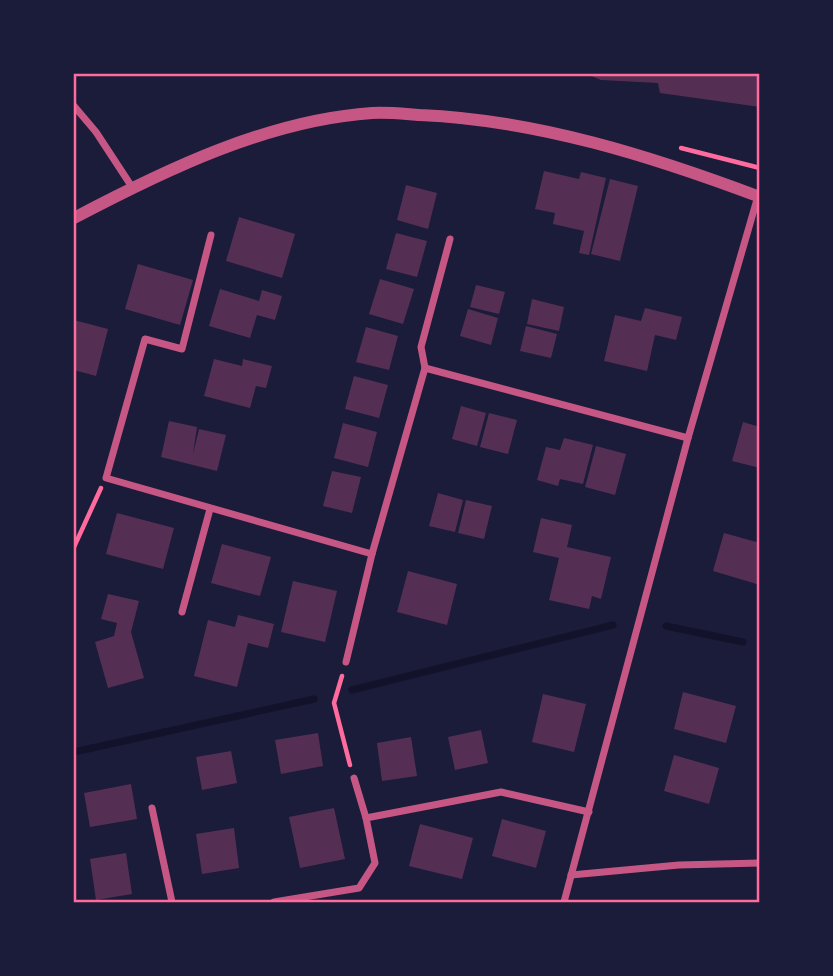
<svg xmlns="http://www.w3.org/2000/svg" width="833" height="976" viewBox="0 0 833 976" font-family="Karla,sans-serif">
  <rect width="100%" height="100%" fill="#1b1b3a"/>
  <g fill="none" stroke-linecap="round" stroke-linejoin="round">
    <!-- stream -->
    <g stroke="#12122b" stroke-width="7">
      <polyline points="666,626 743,642"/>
      <polyline points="352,690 613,625"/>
      <polyline points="74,752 314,699"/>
    </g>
  </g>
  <!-- building -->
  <g fill="#542f53">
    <polygon points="587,74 760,74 760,107 660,93 658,83 601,80"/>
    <polygon points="544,171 579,179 581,172 606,178 589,255 579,253 584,231 553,224 555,213 535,209"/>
    <polygon points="610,179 638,186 620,261 591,254"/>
    <polygon points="406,185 437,193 428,229 397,220"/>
    <polygon points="239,217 295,234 282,278 226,261"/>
    <polygon points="396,233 427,241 417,277 386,269"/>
    <polygon points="138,264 193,280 180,325 125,309"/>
    <polygon points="380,279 414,289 403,324 369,314"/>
    <polygon points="476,285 505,292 499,314 470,307"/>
    <polygon points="220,289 259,301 262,290 282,296 275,320 257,315 250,338 209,326"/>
    <polygon points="532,299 564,307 559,331 527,324"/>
    <polygon points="645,308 682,317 676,340 655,335 647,371 604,361 615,315 641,321"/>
    <polygon points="468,309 498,318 491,345 460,336"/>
    <polygon points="74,320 108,329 96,376 74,370"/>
    <polygon points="526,326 557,334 551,358 520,351"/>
    <polygon points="366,327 398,336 389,370 356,362"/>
    <polygon points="214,359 242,366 243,359 272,366 266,388 256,386 250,408 204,396"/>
    <polygon points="354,376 388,385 379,418 345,409"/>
    <polygon points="461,406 486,413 477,446 452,439"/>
    <polygon points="489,413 517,420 508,454 480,447"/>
    <polygon points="169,421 197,427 193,454 199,429 226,435 217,471 161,457"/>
    <polygon points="743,422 760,427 760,468 732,461"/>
    <polygon points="343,423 377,432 368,467 334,458"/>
    <polygon points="564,438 593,445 583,484 560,479 558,486 537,480 546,447 560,450"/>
    <polygon points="596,446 626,454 615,495 585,487"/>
    <polygon points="332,471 361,477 352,513 323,506"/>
    <polygon points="438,493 463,500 455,532 429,526"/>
    <polygon points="466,500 492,506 484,539 458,533"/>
    <polygon points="117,513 174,528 163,569 106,554"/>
    <polygon points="541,518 572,525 567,547 611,557 601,599 592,596 589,609 549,600 559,558 533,552"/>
    <polygon points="724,533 760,543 760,585 713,571"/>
    <polygon points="222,544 271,557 260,596 211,583"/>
    <polygon points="408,571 457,584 447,625 397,612"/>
    <polygon points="293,581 337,591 325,642 281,632"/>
    <polygon points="108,594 139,601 131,632 144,678 108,688 95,642 114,636 117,623 101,619"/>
    <polygon points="238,615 274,624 268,648 248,643 237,687 194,676 208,620 235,627"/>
    <polygon points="683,692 736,706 726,743 674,729"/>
    <polygon points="543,694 586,704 574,752 532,742"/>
    <polygon points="481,730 488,763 455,770 448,737"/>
    <polygon points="318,733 323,766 281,774 275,740"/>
    <polygon points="411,737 417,776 382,781 377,743"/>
    <polygon points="231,751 237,783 202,790 196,757"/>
    <polygon points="674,755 719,768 709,804 664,791"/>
    <polygon points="131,784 137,819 90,827 84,793"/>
    <polygon points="334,808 345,859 300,868 289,817"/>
    <polygon points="502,819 546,831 536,868 492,856"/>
    <polygon points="420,824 473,838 462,879 409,866"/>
    <polygon points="234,828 239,868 202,874 196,834"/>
    <polygon points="126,853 132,894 96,900 90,859"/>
  </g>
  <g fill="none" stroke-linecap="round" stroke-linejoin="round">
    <!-- path -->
    <g stroke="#ff6b9d" stroke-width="4.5">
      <polyline points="681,148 760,168"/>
      <polyline points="74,547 101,488"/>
      <polyline points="342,676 334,703 350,765"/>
    </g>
    <!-- minor -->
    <g stroke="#c65784" stroke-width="7">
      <polyline points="74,106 96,132 132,187"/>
      <polyline points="211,235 182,349 145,339 106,478 372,554 425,368 688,438"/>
      <polyline points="425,368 421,347 450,239"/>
      <polyline points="182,612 210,509"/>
      <polyline points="346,662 372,554"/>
      <polyline points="354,778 366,818"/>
      <polyline points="152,808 172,902"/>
      <polyline points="571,875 679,865 760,863"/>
      <polyline points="274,902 359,888 375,863 366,818 501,792 589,812"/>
      <polyline points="564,902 688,438 758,196"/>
    </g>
    <!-- tertiary -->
    <path stroke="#c65784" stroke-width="12" d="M 74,218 C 165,170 268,120 372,113 C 388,112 405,114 420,115 C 537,120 651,156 760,197"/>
  </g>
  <!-- border -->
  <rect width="833" height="976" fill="none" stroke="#1b1b3a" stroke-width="150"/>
  <rect x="75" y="75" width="683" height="826" fill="none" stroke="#ff6b9d" stroke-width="2.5"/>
</svg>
